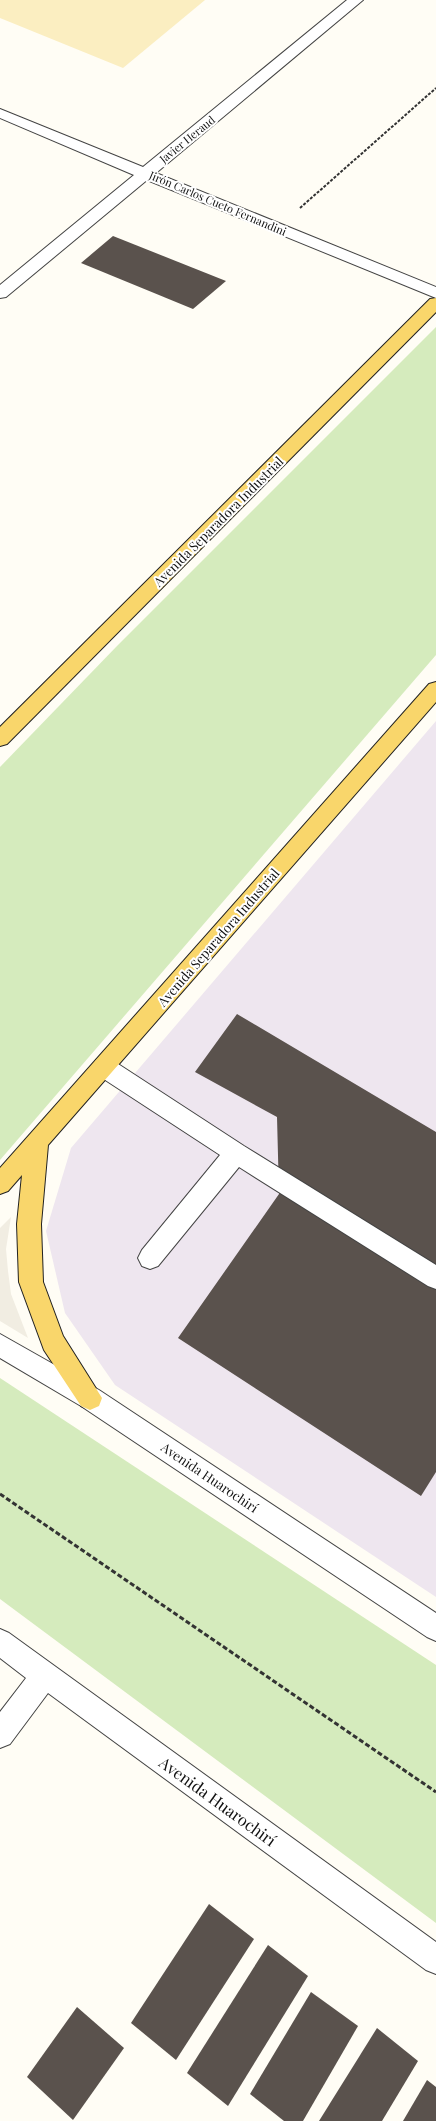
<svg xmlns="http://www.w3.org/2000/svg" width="436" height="2121" viewBox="0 0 436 2121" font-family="'Playfair Display',serif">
  <rect width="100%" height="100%" fill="#fffdf5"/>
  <!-- industrial -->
  <polygon fill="#eee6ef" points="436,721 436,1597 115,1385 65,1313 46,1231 71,1148"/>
  <!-- green -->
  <g fill="#d5ebbd">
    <polygon points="436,327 436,655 0,1160 0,767 117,646"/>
    <polygon points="0,1378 436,1665 436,1923 0,1599"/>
  </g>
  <!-- sand -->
  <polygon fill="#fbeec1" points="0,0 205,0 123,68 0,18"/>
  <!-- plaza -->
  <polygon fill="#f1ede2" points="11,1217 6,1249 8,1271 11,1294 28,1338 0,1321 0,1228"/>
  <!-- building -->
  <g fill="#5a524d">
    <polygon points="113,236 226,281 193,309 81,263"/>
    <polygon points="237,1014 436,1132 436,1472 421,1496 178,1338 279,1194 277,1117 195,1072"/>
    <polygon points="209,1904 254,1939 176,2060 131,2023"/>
    <polygon points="268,1945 308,1976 228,2106 187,2073"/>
    <polygon points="311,1992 358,2026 303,2121 284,2121 250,2094"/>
    <polygon points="77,2007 124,2048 73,2120 27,2077"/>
    <polygon points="377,2028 418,2061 382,2121 319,2121"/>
    <polygon points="427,2080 436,2087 436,2121 403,2121"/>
  </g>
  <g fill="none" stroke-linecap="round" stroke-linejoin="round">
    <defs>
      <g id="minor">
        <polygon points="347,0 363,0 156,173 436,287 436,298 147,180 6,297 0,298 0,285 134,175 0,118 0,109 143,167"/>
        <polygon points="104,1058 112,1060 244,1146 436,1265 436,1289 428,1286 239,1167 158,1266 150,1269 142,1266 138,1258 142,1250 220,1155 96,1074 93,1067 96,1060"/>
        <polygon points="0,1334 99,1390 436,1613 436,1641 427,1637 81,1406 0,1358"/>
        <polygon points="0,1629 9,1633 436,1942 436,1974 426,1970 48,1693 10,1744 0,1748 0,1712 26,1678 0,1658"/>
      </g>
      <g id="major">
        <polygon points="436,298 436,312 7,744 0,746 0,727 430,299"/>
        <polygon points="436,682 436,702 48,1145 41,1224 43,1282 63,1336 102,1398 99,1406 90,1410 81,1406 44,1350 19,1282 17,1224 22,1175 8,1191 0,1194 0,1168 429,684"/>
      </g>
    </defs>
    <!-- minor casing -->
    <use href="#minor" stroke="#444" stroke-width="2"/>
    <!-- major casing -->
    <use href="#major" stroke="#222" stroke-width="2"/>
    <!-- path-far1 -->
    <polyline stroke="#333" stroke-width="2" stroke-dasharray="3 1.5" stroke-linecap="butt" points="300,208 436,88"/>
    <!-- path -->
    <polyline stroke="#333" stroke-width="3" stroke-dasharray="5 2.5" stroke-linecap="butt" points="0,1494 436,1792"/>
    <!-- minor -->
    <use href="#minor" fill="#fff" fill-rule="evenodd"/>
    <!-- major -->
    <use href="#major" fill="#f9d66b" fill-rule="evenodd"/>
  </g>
  <g text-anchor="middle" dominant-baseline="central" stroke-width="4" stroke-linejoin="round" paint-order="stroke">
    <!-- far-street labels -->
    <g font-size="11" fill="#111" stroke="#fff">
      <text transform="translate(187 139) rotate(-39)">Javier Heraud</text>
      <text transform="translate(218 203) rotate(23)">Jirón Carlos Cueto Fernandini</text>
    </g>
    <!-- street labels -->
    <g font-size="13" fill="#111" stroke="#fff">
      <text transform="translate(218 521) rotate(-45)">Avenida Separadora Industrial</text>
      <text transform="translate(218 937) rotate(-49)">Avenida Separadora Industrial</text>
      <text transform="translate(210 1477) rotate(34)">Avenida Huarochirí</text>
    </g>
    <!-- near-street labels -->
    <g font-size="16" fill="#111" stroke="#fff">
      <text transform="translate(218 1801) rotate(36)">Avenida Huarochirí</text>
    </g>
  </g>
</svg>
